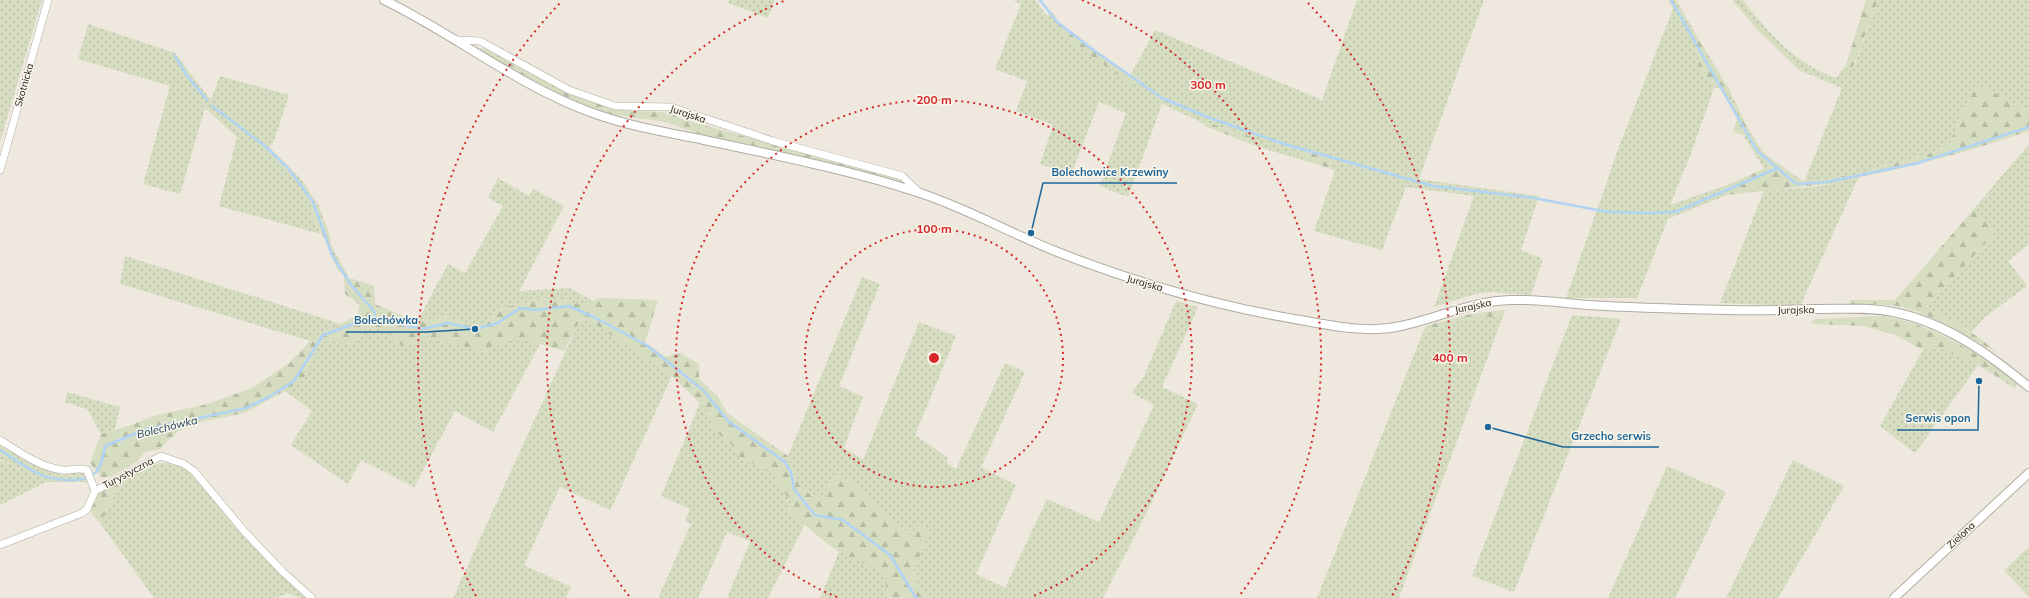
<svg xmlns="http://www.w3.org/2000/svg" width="2029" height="598" viewBox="0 0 2029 598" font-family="Mulish,sans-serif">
  <defs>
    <pattern id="grass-dots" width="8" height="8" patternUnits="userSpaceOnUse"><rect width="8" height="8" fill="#d6ddc1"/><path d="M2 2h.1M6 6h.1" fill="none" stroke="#b7bda5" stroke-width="1.8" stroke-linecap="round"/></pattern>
    <pattern id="forest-firs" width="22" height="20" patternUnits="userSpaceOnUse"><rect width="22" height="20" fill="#d6ddc1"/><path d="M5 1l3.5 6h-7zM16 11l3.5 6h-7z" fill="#b7bda5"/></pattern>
  </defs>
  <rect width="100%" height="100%" fill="#eee8de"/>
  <!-- grass -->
  <g fill="url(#grass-dots)">
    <polygon points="0,0 42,0 0,142"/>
    <polygon points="729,0 775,0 768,18 728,3"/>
    <polygon points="1013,0 1035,0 1047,16 1052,12 1060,23 1057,27 1131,84 1134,79 1130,76 1155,30 1322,100 1357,0 1484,0 1419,179 1539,196 1521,250 1543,259 1531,295 1491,292 1475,294 1434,307 1474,196 1406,187 1382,250 1314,231 1335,171 1329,168 1333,159 1305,151 1302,160 1253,145 1255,138 1206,122 1205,126 1203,123 1162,104 1128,197 1100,186 1126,113 1099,102 1071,175 1040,164 1053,125 1016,111 1027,81 995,69 1021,4"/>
    <polygon points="1668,0 1676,0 1698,38 1693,41 1700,59 1698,66 1714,88 1690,156 1670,205 1727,185 1727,195 1668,219 1637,298 1566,298 1620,144 1673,9"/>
    <path d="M 1732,0 L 1743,0 C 1769,34 1795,63 1836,78 L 1846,65 L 1854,67 L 1878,0 L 2029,0 L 2029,112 L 1976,83 L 1949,144 L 1932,153 L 1861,172 L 1800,306 L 1720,303 L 1764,190 C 1791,189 1818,188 1844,181 L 1845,177 L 1804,182 L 1842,88 L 1799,70 L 1756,28 Z"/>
    <polygon points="88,24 175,53 211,100 220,76 289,95 274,141 270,148 301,179 319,206 310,211 321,234 219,206 237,137 205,108 180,194 143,184 170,86 78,59"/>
    <polygon points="1729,89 1742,116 1737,119 1725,94"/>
    <polygon points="1750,132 1764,153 1780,165 1764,169 1743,135"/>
    <polygon points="2029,144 2029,244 2008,261 2027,286 1985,317 1972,332 1926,307 1996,232 1973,210"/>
    <polygon points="498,178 529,196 534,189 564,206 519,291 570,288 593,301 583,304 542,298 502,308 485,323 471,327 448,316 417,322 448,264 465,273 503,206 488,198"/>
    <polygon points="331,239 330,243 348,276 344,276 337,269 326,242"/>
    <polygon points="125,256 341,324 310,341 120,284"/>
    <path d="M 862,277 L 880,284 L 839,386 L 863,397 L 844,448 L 863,460 L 919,322 L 956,336 L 915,435 L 948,458 L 947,463 L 956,469 L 1005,363 L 1025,372 L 981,467 L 1016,485 L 976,574 L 1005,588 L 1047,499 L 1099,522 L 1154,405 L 1132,393 L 1144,376 L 1176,301 L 1198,307 L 1162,387 L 1198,404 L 1149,508 L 1103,598 L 927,598 C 911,580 912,558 911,535 L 837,471 L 821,499 C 800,488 794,478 788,456 Z"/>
    <polygon points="1572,315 1621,319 1514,592 1472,576"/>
    <polygon points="1503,316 1399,598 1317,598 1423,332 1469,319"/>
    <polygon points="580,320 593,323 672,376 618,494 610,510 560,487 524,565 571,587 566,598 453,598"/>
    <polygon points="379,329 391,332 396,343 403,346 433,338 484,352 517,337 540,344 493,432 455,411 414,487 361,460 348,484 291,445 312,411 285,391 304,378 318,345 328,340 352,344 367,330"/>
    <polygon points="1939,348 1978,365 1915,453 1880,426 1923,350"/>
    <polygon points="67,392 120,407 115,429 101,434 87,409 65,402"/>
    <polygon points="700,403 707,410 714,430 732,445 739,458 769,469 791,502 789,510 805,524 768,598 727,598 752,537 750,541 727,532 698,598 658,598 691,524 685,521 690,509 661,496"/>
    <polygon points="0,445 43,469 62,475 83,471 87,482 46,482 0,505 0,460 25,471 0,459"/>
    <polygon points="1793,460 1844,486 1778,598 1726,598"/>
    <path d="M 174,462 C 207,481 226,516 251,544 C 268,563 287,581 306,598 L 300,598 L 287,593 L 277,598 L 154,598 L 100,523 L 121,484 L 120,480 L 159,463 Z"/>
    <polygon points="1667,466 1726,492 1675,598 1608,598"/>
    <polygon points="2029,547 2029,597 2004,570"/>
    <path d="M 839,552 C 866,563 887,564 887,598 L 820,598 Z"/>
  </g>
  <!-- forest -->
  <g fill="url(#forest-firs)">
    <polygon points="1866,0 1878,0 1853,67 1846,65"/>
    <polygon points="1060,23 1134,79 1132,85 1081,49 1057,27"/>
    <polygon points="1698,38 1729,89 1725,94 1720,88 1714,88 1698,66 1700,59 1693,41"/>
    <path d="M 479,48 L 486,49 C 527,72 569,95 614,108 C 637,115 659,106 682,119 L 903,180 L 905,185 L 701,135 L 666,122 L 596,112 L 535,86 Z"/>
    <path d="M 1976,83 L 2029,112 L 2029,131 C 1972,150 1918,166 1859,177 L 1861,172 L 1932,153 L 1949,144 Z"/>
    <polygon points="1742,116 1750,132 1743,135 1733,132 1737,119"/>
    <polygon points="1206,122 1255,138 1253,145 1205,126"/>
    <polygon points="1305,151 1333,159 1329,168 1302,160"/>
    <polygon points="1780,165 1804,182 1845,176 1844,181 1835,183 1727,195 1727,185 1764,169"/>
    <polygon points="319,206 331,239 326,242 310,211"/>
    <path d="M 1973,210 L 1996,232 L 1926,307 C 1951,321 1977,333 1997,353 C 1970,337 1921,308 1890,305 C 1876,304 1862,305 1849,305 L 1850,300 L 1895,300 Z"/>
    <path d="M 344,276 L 374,286 L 375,304 L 417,322 L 448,316 L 471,327 L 485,323 L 502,308 L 542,298 L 583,304 L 601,298 L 658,300 L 645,343 L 666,357 L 680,353 L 699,364 L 699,379 L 718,397 L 727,413 L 788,456 L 794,476 L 809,493 L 821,499 L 837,471 L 911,535 L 920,522 L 931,528 L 913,572 L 922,592 L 927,598 L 887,598 C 888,561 862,567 839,552 C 821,540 804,524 789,510 L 791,502 L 769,469 L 739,458 L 732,445 L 714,430 L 707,410 L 672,376 L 593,323 L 580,320 L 564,351 L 517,337 L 484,352 L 433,338 L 403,346 L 396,343 L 391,332 C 370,326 367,330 352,344 L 328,340 L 318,345 L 304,378 L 285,391 L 245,413 L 200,422 L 177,432 L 160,449 L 145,452 L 137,462 L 127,468 L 109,477 L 101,477 L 90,463 L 101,434 L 129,426 L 153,416 L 208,404 L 252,388 L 289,363 L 310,341 L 357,315 L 360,305 L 345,294 Z"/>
    <polygon points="1505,310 1503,316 1469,319 1423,332 1426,326 1471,314"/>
    <path d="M 1882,316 C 1933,324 1978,353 2018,383 L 2015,388 L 1978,365 L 1939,348 L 1923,350 L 1895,335 L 1863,326 L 1811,324 L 1814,319 Z"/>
    <polygon points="120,480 121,484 100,523 90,511 96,497 96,489"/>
  </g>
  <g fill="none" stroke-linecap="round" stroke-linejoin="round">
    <!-- stream -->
    <g stroke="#b1d4f4" stroke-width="2.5">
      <polyline points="1040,0 1057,22 1092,49 1162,98 1210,118 1284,144 1433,186 1534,198 1608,212 1650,213 1675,212 1778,168"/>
      <polyline points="1671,0 1757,151 1795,183 1800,184 1827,182 1918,163 2029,127"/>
      <polyline points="175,56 187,76 207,100"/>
      <polyline points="212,106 265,146 288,168 313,202 332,255 351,285 374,311 376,324"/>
      <path d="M 0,450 C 12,458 24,466 37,473 C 51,480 84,485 96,472 C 102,464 104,455 105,446 L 147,429 L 246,408 L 269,397 L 294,381 L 323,335 L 368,319 L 376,324 L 390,322 L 423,329 L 447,323 L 475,329 L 498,323 L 520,308 L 536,310 L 569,306 L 594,317 L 648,346 L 703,390 L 728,421 L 785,462 L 791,472 L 794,489 L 815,515 L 843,520 L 890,555 L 916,598"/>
    </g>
    <defs>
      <g id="minor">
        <polyline points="458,40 480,41 569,90 615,106 671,107 773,141 902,176 920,193"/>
        <polyline points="0,170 48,0"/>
        <path d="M 0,440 C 19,452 40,467 62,470 C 70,471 79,467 87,470 L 95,491"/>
        <polyline points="0,545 82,513 87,509 95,491 161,456 184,464 194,471 244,531 283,572 312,598"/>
      </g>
      <g id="tertiary">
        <path d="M 384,0 C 454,34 517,85 590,112 C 625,125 663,132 700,139 C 773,155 848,169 920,193 C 966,208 1010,233 1055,251 C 1136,283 1220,307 1306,321 C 1338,327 1370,333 1401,326 C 1438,318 1472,301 1511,300 C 1536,299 1563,303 1589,305 C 1635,308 1682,309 1728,310 C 1757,311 1786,310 1815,309 C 1841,309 1868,307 1893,312 C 1945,322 1989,354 2029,387"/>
        <polyline points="1894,598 2029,473"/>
      </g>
    </defs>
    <!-- minor casing -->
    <use href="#minor" stroke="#b1aca2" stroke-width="8"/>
    <!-- tertiary casing -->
    <use href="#tertiary" stroke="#b1aca2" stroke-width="10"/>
    <!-- minor -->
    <use href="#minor" stroke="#fff" stroke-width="7"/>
    <!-- tertiary -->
    <use href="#tertiary" stroke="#fff" stroke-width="8"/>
  </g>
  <!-- distance rings -->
  <g fill="none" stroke="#d62828" stroke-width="2" stroke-dasharray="2 4">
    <circle cx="934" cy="358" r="129"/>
    <path d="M837 597A258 258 0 1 1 1031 597"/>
    <path d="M629 596A387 387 0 0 1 786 0M1082 0A387 387 0 0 1 1239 596"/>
    <path d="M476 596A516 516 0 0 1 560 3M1308 3A516 516 0 0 1 1392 596"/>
  </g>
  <g text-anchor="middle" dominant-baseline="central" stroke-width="3" stroke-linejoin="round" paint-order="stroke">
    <!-- street labels -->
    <g font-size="10" fill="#1c1a17" stroke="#fbf6eb">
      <text transform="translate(24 85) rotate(-74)">Skotnicka</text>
      <text transform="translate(688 114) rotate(18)">Jurajska</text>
      <text transform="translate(1145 283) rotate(16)">Jurajska</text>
      <text transform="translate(1473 306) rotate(-12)">Jurajska</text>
      <text transform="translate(1796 310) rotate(-1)">Jurajska</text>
      <text transform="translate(128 473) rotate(-28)">Turystyczna</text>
      <text transform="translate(1961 535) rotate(-43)">Zielona</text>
    </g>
    <!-- water labels -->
    <g font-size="11" font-style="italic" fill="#0e3554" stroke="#fbf6eb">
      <text transform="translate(167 427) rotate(-14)">Bolechówka</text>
    </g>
  </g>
  <circle cx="934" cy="358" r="6" fill="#d62828" stroke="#fbf6eb" stroke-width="2"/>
  <g font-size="12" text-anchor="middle" font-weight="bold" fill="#d62828" stroke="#fbf6eb" stroke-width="3" stroke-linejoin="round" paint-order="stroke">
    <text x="1208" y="89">300 m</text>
    <text x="934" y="104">200 m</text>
    <text x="934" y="233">100 m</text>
    <text x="1450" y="362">400 m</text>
  </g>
  <!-- callouts -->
  <path fill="none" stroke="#1d669a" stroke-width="1.5" d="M1031 233L1043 183H1177M475 329L426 332H346M1979 381L1978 430H1897M1488 427L1563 447H1659"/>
  <g fill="#1d669a" stroke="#fbf6eb" stroke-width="1.5">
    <circle cx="1031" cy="233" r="4"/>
    <circle cx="475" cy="329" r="4"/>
    <circle cx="1979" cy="381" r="4"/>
    <circle cx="1488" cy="427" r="4"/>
  </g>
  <g font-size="11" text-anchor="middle" font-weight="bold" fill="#1d669a" stroke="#fbf6eb" stroke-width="3" stroke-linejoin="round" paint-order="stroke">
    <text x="1110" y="176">Bolechowice Krzewiny</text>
    <text x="386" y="324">Bolechówka</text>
    <text x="1938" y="422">Serwis opon</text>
    <text x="1611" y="440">Grzecho serwis</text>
  </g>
</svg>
